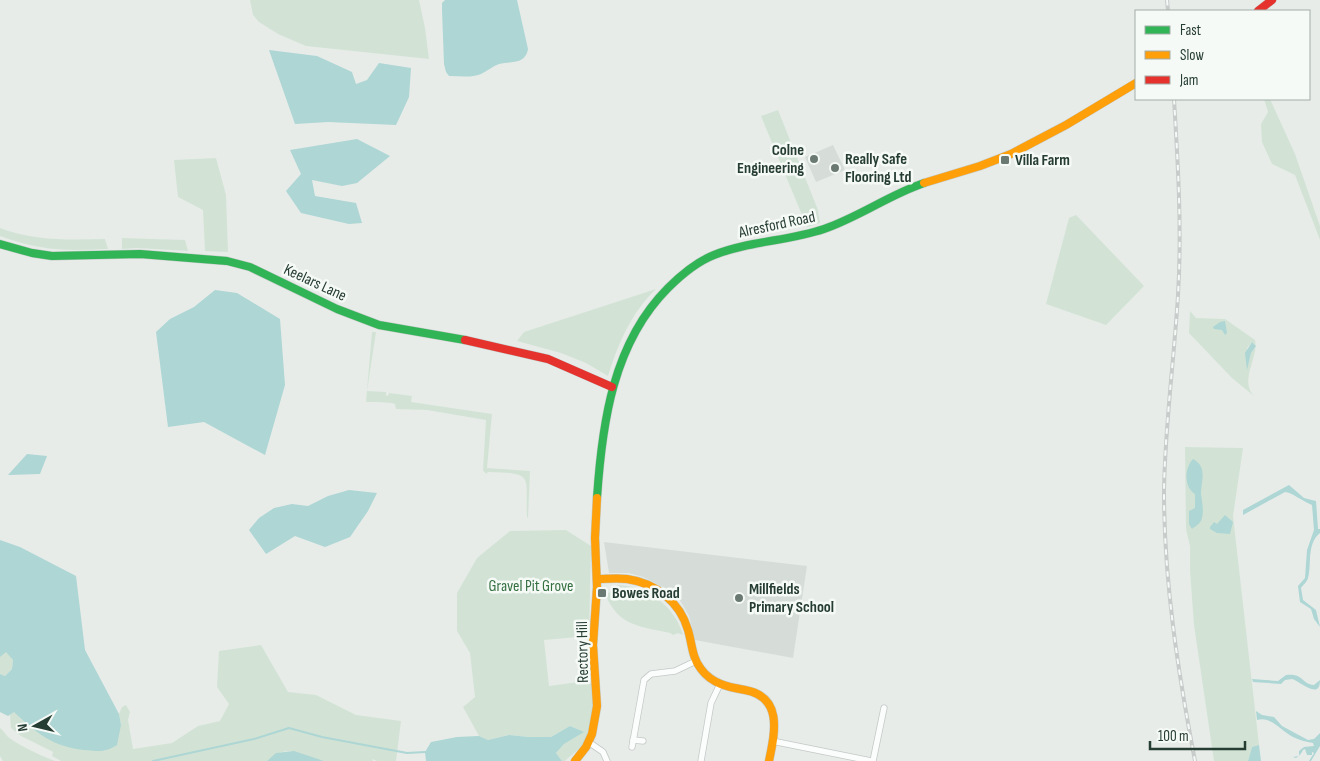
<svg xmlns="http://www.w3.org/2000/svg" width="1320" height="761" viewBox="0 0 1320 761" font-family="'Sofia Sans Condensed',sans-serif">
  <rect width="100%" height="100%" fill="#e7ece9"/>
  <!-- built -->
  <g fill="#d6ddd8">
    <polygon points="833,145 845,170 816,182 805,157"/>
    <polygon points="604,542 807,566 793,658 695,640 689,616 681,602 663,587 643,577 629,573 609,573"/>
  </g>
  <!-- green -->
  <g fill="#d2e3d5" fill-rule="evenodd">
    <polygon points="250,0 419,0 425,28 429,59 306,46 278,34 259,22 253,15"/>
    <polygon points="1264,99 1270,99 1295,154 1320,226 1320,240 1295,175 1272,164 1262,142 1261,124 1268,112"/>
    <polygon points="778,110 818,210 820,223 807,227 761,116"/>
    <polygon points="216,158 226,195 228,252 205,251 203,210 178,197 174,160"/>
    <polygon points="1076,215 1144,286 1106,325 1046,304 1069,218"/>
    <path d="M 0,228 C 33,241 70,240 105,239 L 108,249 C 65,251 41,251 0,236 Z"/>
    <polygon points="122,238 185,240 188,251 137,248 122,249"/>
    <path d="M 656,289 C 631,313 618,344 608,376 L 586,363 L 561,353 L 517,341 L 524,332 Z"/>
    <path d="M 1190,311 L 1196,318 L 1225,319 L 1255,340 C 1259,357 1239,380 1254,396 L 1232,378 L 1189,333 ZM 1252,342 L 1256,346 L 1251,353 L 1247,368 L 1247,348 Z"/>
    <path d="M 372,332 L 376,332 L 367,391 L 386,392 L 386,395 L 388,396 L 389,393 L 412,396 L 411,402 L 492,414 L 487,468 L 530,471 L 528,518 L 527,517 C 525,476 536,473 488,472 L 486,474 L 483,470 L 486,420 L 427,410 L 396,409 L 395,404 C 390,402 373,402 366,402 Z"/>
    <polygon points="1185,447 1243,448 1233,516 1259,745 1252,747 1248,761 1214,761 1194,625 1190,571 1190,546 1186,529"/>
    <path d="M 566,530 L 591,546 L 589,636 L 544,640 L 549,686 L 593,680 C 595,700 599,726 585,742 C 580,749 571,755 565,761 L 562,761 L 556,753 L 564,744 L 583,732 L 570,726 L 551,737 L 529,737 L 509,735 L 488,740 L 479,736 L 463,707 L 475,697 L 470,653 L 457,631 L 457,593 L 477,558 L 510,531 Z"/>
    <path d="M 616,585 C 645,585 675,605 683,635 L 678,633 L 673,635 L 670,633 C 640,626 620,627 606,596 Z"/>
    <path d="M 261,645 L 288,692 L 316,695 L 356,715 L 401,721 L 396,761 L 377,761 L 372,759 L 373,761 C 357,761 341,761 325,761 C 302,759 290,740 267,761 L 61,761 L 52,756 L 53,752 L 21,736 L 11,728 L 10,715 L 14,711 C 20,717 25,724 32,728 C 45,738 79,749 96,751 L 121,725 L 119,714 L 122,707 L 126,705 L 130,712 L 128,720 L 133,749 L 172,743 L 198,726 L 220,721 L 229,704 L 217,687 L 219,651 Z"/>
    <polygon points="6,651 13,660 12,669 5,676 0,674 0,657"/>
    <path d="M 0,728 C 4,731 5,734 8,737 C 22,747 40,755 55,761 L 3,761 L 0,756 Z"/>
  </g>
  <!-- water -->
  <g fill="#add6d4">
    <path d="M 445,0 L 517,0 L 528,49 C 525,65 511,61 499,64 C 493,66 487,71 481,74 C 471,78 460,76 449,76 L 446,72 L 444,64 L 442,10 L 442,3 Z"/>
    <polygon points="269,50 317,56 352,72 356,84 367,80 379,63 411,68 409,97 396,125 328,122 295,124"/>
    <polygon points="357,139 390,156 357,183 342,186 312,180 315,196 356,203 362,223 349,224 301,213 286,191 301,174 290,150"/>
    <polygon points="215,290 237,293 280,319 285,385 265,455 204,422 168,427 156,332 170,319 194,307"/>
    <polygon points="1225,321 1227,333 1225,335 1222,330 1214,329 1213,327 1220,322"/>
    <polygon points="1252,342 1256,346 1251,353 1247,370 1245,353"/>
    <polygon points="27,454 47,456 40,474 8,475"/>
    <path d="M 1193,459 C 1208,467 1201,481 1201,494 C 1202,501 1204,511 1202,518 C 1201,523 1196,526 1192,529 L 1189,524 L 1189,511 L 1195,508 L 1195,494 C 1184,487 1184,469 1193,459 Z"/>
    <path d="M 1289,485 L 1304,498 L 1316,501 L 1318,529 L 1320,529 L 1320,533 C 1306,544 1312,566 1308,578 C 1307,582 1303,585 1301,588 L 1303,600 L 1316,610 L 1320,627 L 1314,619 L 1311,609 L 1300,602 L 1298,586 L 1305,578 L 1307,550 L 1314,530 L 1312,505 C 1304,502 1291,492 1285,492 L 1243,515 L 1243,510 Z"/>
    <polygon points="349,490 377,493 368,511 350,537 325,547 295,536 266,554 249,530 259,518 274,508 292,504 308,506 328,496"/>
    <polygon points="1225,515 1233,522 1230,534 1217,533 1210,529 1210,527 1214,522 1217,524"/>
    <path d="M 0,540 L 20,547 L 76,576 L 85,650 L 119,714 L 121,725 L 117,745 C 104,753 99,751 84,750 C 53,747 35,732 14,712 L 8,716 L 0,712 L 0,674 L 5,676 L 12,669 L 13,660 L 6,652 L 0,657 Z"/>
    <path d="M 1286,675 C 1304,673 1301,684 1314,685 L 1320,680 C 1320,701 1300,681 1292,679 L 1285,680 L 1281,684 L 1253,682 L 1252,679 L 1278,681 Z"/>
    <path d="M 1256,711 L 1262,715 L 1274,717 L 1282,726 L 1308,740 L 1314,739 L 1320,733 L 1320,746 L 1311,761 L 1309,761 L 1314,753 L 1312,752 L 1312,755 L 1307,755 L 1305,749 L 1303,750 C 1301,754 1299,756 1296,758 L 1293,757 L 1299,756 L 1299,751 L 1304,747 L 1314,746 L 1313,743 C 1306,742 1299,740 1293,737 C 1281,731 1271,716 1257,720 Z"/>
    <polygon points="570,726 584,732 564,744 556,753 562,761 426,761 425,752 431,742 457,737 479,736 488,740 509,735 529,737 551,737"/>
    <polygon points="1259,745 1261,761 1248,761 1252,747"/>
    <polygon points="294,751 324,761 267,761 276,753"/>
  </g>
  <g fill="none" stroke-linecap="round" stroke-linejoin="round">
    <!-- stream -->
    <polyline stroke="#add6d4" stroke-width="2" points="153,761 254,739 289,728 322,737 407,753 425,752"/>
    <defs>
      <g id="street">
        <polyline points="633,740 643,741"/>
        <polyline points="772,741 871,761"/>
        <polyline points="590,743 603,752 607,761"/>
        <polyline points="632,747 644,680 651,674 675,671 696,661"/>
        <polyline points="701,761 711,703 720,684"/>
        <polyline points="873,761 884,708"/>
      </g>
      <g id="fast">
        <polyline points="0,244 32,253 52,256 140,254 227,261 250,267 337,309 379,325 465,340"/>
        <path d="M 597,498 C 602,423 613,343 668,288 C 682,274 696,262 714,255 C 749,241 789,241 824,229 C 859,217 889,195 924,183"/>
      </g>
      <g id="slow">
        <polyline points="924,183 980,166 1011,154 1066,125 1136,83"/>
        <path d="M 597,579 C 607,579 617,578 627,579 C 656,583 680,602 688,630 C 692,643 692,658 701,669 C 712,684 728,687 745,690 C 783,697 775,732 769,761"/>
        <polyline points="575,761 586,747 592,734 597,706 593,645 597,587 595,538 597,498"/>
      </g>
      <g id="jam">
        <polyline points="1258,11 1272,0"/>
        <polyline points="465,340 548,359 612,387"/>
      </g>
    </defs>
    <!-- street casing -->
    <use href="#street" stroke="#c4c9c6" stroke-width="7"/>
    <!-- fast casing -->
    <use href="#fast" stroke="#c3c9c6" stroke-width="9"/>
    <!-- slow casing -->
    <use href="#slow" stroke="#c3c9c6" stroke-width="9"/>
    <!-- jam casing -->
    <use href="#jam" stroke="#c3c9c6" stroke-width="9"/>
    <!-- street -->
    <use href="#street" stroke="#fbfcfc" stroke-width="5.5"/>
    <!-- fast -->
    <use href="#fast" stroke="#30b455" stroke-width="8"/>
    <!-- slow -->
    <use href="#slow" stroke="#ff9f0a" stroke-width="8"/>
    <!-- jam -->
    <use href="#jam" stroke="#e5322d" stroke-width="8"/>
    <defs>
      <g id="rail">
        <polyline points="1167,0 1168,11"/>
        <path d="M 1174,99 C 1178,164 1182,230 1178,295 C 1174,361 1165,425 1164,491 C 1164,582 1178,672 1195,761"/>
      </g>
    </defs>
    <!-- rail casing -->
    <use href="#rail" stroke="#c8ccca" stroke-width="4"/>
    <!-- rail -->
    <use href="#rail" stroke="#f6faf7" stroke-width="2" stroke-dasharray="5.5" stroke-linecap="butt"/>
  </g>
  <!-- markers -->
  <g fill="#6a7a73" stroke="#f6faf7" stroke-width="2">
    <circle cx="814" cy="159" r="5"/>
    <rect x="1000" y="155" width="10" height="10" rx="2.5"/>
    <circle cx="835" cy="168" r="5"/>
    <rect x="597" y="588" width="10" height="10" rx="2.5"/>
    <circle cx="739" cy="598" r="5"/>
  </g>
  <g text-anchor="middle" dominant-baseline="central" stroke-width="5" stroke-linejoin="round" paint-order="stroke">
    <!-- poi labels -->
    <g font-size="16" font-weight="bold" fill="#263d33" stroke="#f6faf7" text-anchor="start">
      <text x="804" y="150" text-anchor="end">Colne<tspan x="804" dy="18">Engineering</tspan></text>
      <text x="845" y="159">Really Safe<tspan x="845" dy="18">Flooring Ltd</tspan></text>
      <text x="1015" y="160">Villa Farm</text>
      <text x="749" y="589">Millfields<tspan x="749" dy="18">Primary School</tspan></text>
      <text x="612" y="593">Bowes Road</text>
    </g>
    <!-- street labels -->
    <g font-size="16" fill="#263d33" stroke="#f6faf7">
      <text transform="translate(777 225) rotate(-12)">Alresford Road</text>
      <text transform="translate(315 283) rotate(25)">Keelars Lane</text>
      <text transform="translate(583 652) rotate(-91)">Rectory Hill</text>
    </g>
    <!-- park labels -->
    <g font-size="16" fill="#357041" stroke="#f6faf7">
      <text x="531" y="586">Gravel Pit Grove</text>
    </g>
  </g>
  <!-- legend -->
  <rect x="1135" y="10" width="175" height="90" fill="#f6faf7" stroke="#a3aea9"/>
  <rect x="1145" y="26" width="25" height="8" fill="#30b455" stroke="#a3aea9"/>
  <text x="1180" y="35" font-size="15" fill="#263d33">Fast</text>
  <rect x="1145" y="51" width="25" height="8" fill="#ff9f0a" stroke="#a3aea9"/>
  <text x="1180" y="60" font-size="15" fill="#263d33">Slow</text>
  <rect x="1145" y="76" width="25" height="8" fill="#e5322d" stroke="#a3aea9"/>
  <text x="1180" y="85" font-size="15" fill="#263d33">Jam</text>
  <!-- north arrow -->
  <g transform="translate(35 726) rotate(262)" stroke="#f6faf7" stroke-width="4" paint-order="stroke">
  <path d="M0-4L9 19L0 12L-9 19Z" fill="#263d33"/>
  <text y="-8" font-size="14" font-weight="bold" text-anchor="middle" fill="#263d33">N</text>
  </g>
  <!-- scale -->
  <path d="M1150 741v8h95v-8" fill="none" stroke="#263d33" stroke-width="2.5"/>
  <text x="1158" y="741" font-size="15" fill="#263d33" stroke="#f6faf7" stroke-width="4" paint-order="stroke">100 m</text>
</svg>
